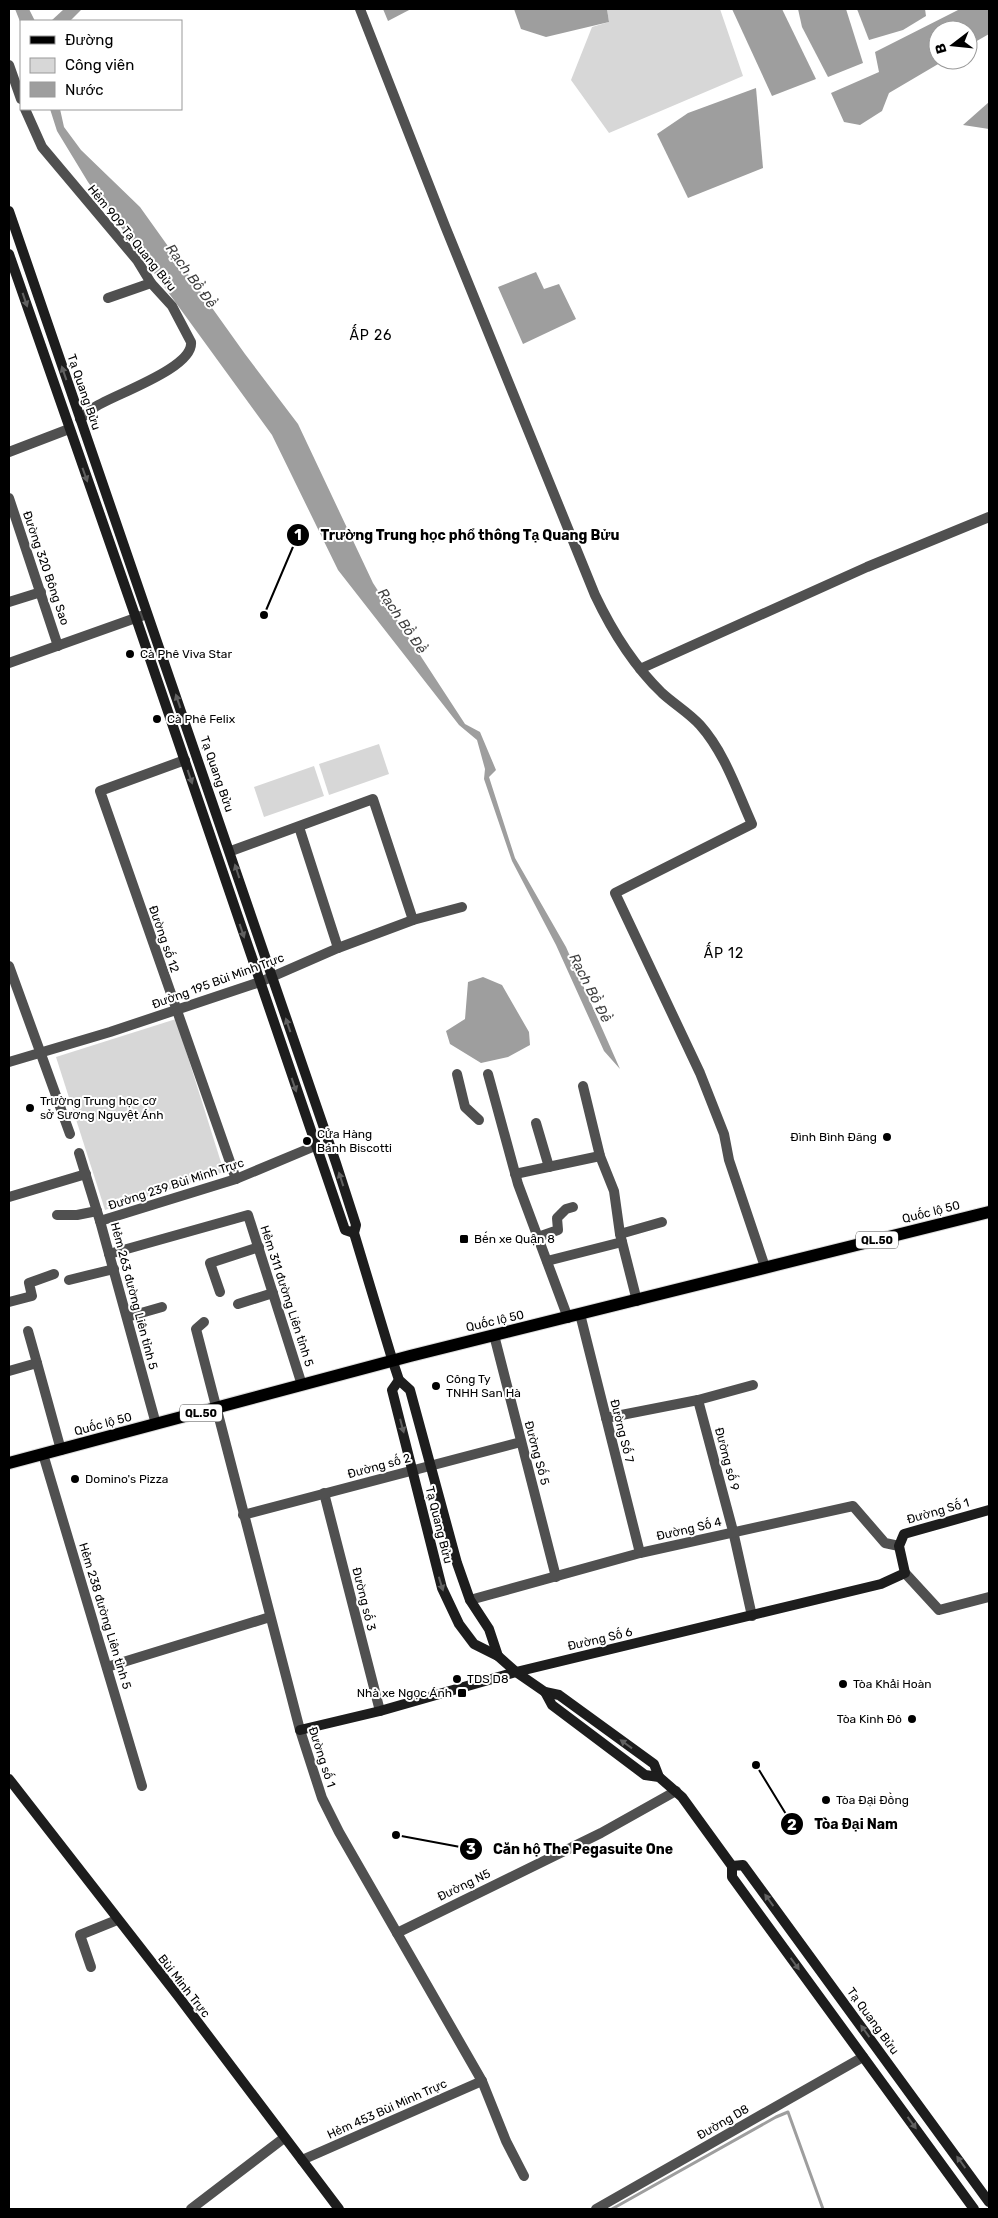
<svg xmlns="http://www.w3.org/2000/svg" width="998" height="2218" viewBox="0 0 998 2218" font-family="Rubik,sans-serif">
  <rect width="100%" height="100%" fill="#fff"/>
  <!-- green -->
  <g fill="#d7d7d7">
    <polygon points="607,9 720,9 743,76 609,133 571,80 592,27 609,22"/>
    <polygon points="379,744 389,774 329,795 319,764"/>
    <polygon points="314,766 324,796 264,817 254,787"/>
    <polygon points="176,1019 224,1172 105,1210 56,1057"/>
  </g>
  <!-- water -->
  <g fill="#9e9e9e">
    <polygon points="15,9 29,9 35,21 21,21 21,24"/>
    <polygon points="64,9 82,9 70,21 51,21"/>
    <polygon points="383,9 411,9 388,21"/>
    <polygon points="514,9 607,9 609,22 546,37 521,29"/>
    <polygon points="732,9 782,9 816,79 772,96"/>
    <polygon points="798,9 846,9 863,63 828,77 802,27"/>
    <polygon points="857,9 925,9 926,16 903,30 869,40"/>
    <polygon points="960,9 989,9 989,34 968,46 968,30 938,30 938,60 945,60 889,93 882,111 860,125 844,122 831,93 879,72 875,52"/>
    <polygon points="756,88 763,168 688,198 657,134 688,113"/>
    <polygon points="989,102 989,129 963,125"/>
    <polygon points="50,109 60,109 64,127 81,150 140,207 245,354 298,424 373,583 465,724 480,732 496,770 489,777 515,858 566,947 620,1069 604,1051 556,945 512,861 484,779 485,769 477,740 459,725 338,570 272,435 88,182 57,131"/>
    <polygon points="536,272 544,289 559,284 576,319 523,344 498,287"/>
    <polygon points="483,977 502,985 529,1032 530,1045 508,1057 481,1063 450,1044 446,1031 465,1019 468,982"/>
  </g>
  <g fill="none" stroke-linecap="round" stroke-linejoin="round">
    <!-- stream -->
    <polyline stroke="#9e9e9e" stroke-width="3" points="612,2209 776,2117 788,2112 823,2209"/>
    <defs>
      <polyline id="primary" points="9,1463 410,1356 989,1212"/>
    </defs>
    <!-- primary casing -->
    <use href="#primary" stroke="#dbdbdb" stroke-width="14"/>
    <!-- street -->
    <g stroke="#505050" stroke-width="10">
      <path d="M 360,9 L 445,226 L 595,595 C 612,631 633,665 662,693 C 674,704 689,713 700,725 C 725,753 737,791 752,824 L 615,893 L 700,1073 L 724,1134 L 729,1160 L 765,1267"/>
      <polyline points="9,65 21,99"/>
      <path d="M 25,109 L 42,147 L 137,260 L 151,283 L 172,306 L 191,342 C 194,368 115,394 95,407 C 90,411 85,415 80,419"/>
      <polyline points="108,298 151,283"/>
      <polyline points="9,452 69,429"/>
      <polyline points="9,498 58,646"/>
      <polyline points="9,602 41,592"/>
      <polyline points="9,663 144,615"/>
      <polyline points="640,669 867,567 989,517"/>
      <polyline points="185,760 100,791 236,1179"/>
      <polyline points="299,827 338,948"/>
      <polyline points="231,851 373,799 413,920"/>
      <polyline points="9,966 70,1134"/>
      <polyline points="9,1062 110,1032 260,982 338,948 413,920 462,907"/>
      <polyline points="457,1074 465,1107 479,1120"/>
      <polyline points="488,1074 518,1184 568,1318"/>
      <polyline points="583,1086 600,1156 614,1191 620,1234 637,1301"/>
      <polyline points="536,1123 549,1167"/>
      <polyline points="79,1153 100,1221 156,1424"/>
      <polyline points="515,1174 600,1156"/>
      <polyline points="9,1197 86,1174"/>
      <polyline points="57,1215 77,1215 97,1211"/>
      <polyline points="100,1221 236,1179 315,1146"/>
      <polyline points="620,1234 662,1222"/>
      <polyline points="538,1237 558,1230 557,1218 566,1209 573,1207"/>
      <polyline points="109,1254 248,1215 302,1385"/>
      <polyline points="547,1261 622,1242"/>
      <polyline points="69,1280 114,1269"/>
      <polyline points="220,1292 210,1263 259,1247"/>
      <polyline points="9,1302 32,1296 29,1283 54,1274"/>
      <polyline points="238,1304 273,1293"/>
      <polyline points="580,1314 640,1553"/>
      <polyline points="127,1317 162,1307"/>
      <polyline points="204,1322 196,1329 300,1730 322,1798 339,1832 482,2081 506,2141 524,2176"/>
      <polyline points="28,1331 37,1363"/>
      <polyline points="494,1335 556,1577"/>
      <polyline points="9,1371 37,1363 61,1450"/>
      <polyline points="698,1400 753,1385"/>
      <polyline points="606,1418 698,1400 733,1531 752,1616"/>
      <polyline points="43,1454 142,1786"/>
      <polyline points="324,1493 380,1711"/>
      <polyline points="243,1515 521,1442"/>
      <polyline points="905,1573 939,1610 989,1597"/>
      <polyline points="470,1600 640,1553 853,1506 885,1543 899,1546"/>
      <polyline points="107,1667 270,1617"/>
      <polyline points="397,1933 601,1833 676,1791"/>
      <polyline points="91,1967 80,1935 117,1920"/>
      <polyline points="302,2160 482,2081"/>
      <polyline points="191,2209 284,2138"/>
      <polyline points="596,2209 863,2057"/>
    </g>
    <!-- secondary -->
    <g stroke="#1d1d1d" stroke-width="10">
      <polyline points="9,211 336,1163 356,1225 354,1233 393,1362 399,1380 410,1390 457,1563 470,1600 489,1629 498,1656"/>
      <polyline points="9,254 136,618 345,1230 354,1233"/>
      <polyline points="399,1380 392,1390 442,1588 459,1624 474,1644 498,1656 516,1672 545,1692 559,1695 654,1764 659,1777"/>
      <polyline points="545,1692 552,1705 645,1775 659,1777 682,1797 732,1866 732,1877 974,2209"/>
      <polyline points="300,1730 380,1711 516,1672 881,1584 905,1573 899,1546 904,1534 989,1510"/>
      <polyline points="9,1779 178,1996 339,2209"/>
      <polyline points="732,1866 743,1865 989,2202"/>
    </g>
    <!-- primary -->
    <use href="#primary" stroke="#000" stroke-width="12"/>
  </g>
  <!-- one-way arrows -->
  <defs><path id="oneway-solid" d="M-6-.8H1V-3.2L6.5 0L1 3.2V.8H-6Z" transform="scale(1.25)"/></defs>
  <g fill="#616161">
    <use href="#oneway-solid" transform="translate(25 300) rotate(71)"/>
    <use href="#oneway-solid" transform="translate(64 373) rotate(-109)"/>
    <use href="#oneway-solid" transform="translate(85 475) rotate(70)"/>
    <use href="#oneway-solid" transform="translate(178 701) rotate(-109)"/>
    <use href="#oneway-solid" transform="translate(190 777) rotate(71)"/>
    <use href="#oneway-solid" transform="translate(237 871) rotate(-108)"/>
    <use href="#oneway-solid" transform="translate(242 931) rotate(71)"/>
    <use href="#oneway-solid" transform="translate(288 1025) rotate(-109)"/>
    <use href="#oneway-solid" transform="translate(294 1085) rotate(71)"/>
    <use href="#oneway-solid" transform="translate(341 1179) rotate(-108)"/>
    <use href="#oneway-solid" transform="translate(402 1426) rotate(75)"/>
    <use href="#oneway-solid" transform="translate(441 1584) rotate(73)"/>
    <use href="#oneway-solid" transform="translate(626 1744) rotate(-144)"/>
    <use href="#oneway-solid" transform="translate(769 1900) rotate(-126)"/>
    <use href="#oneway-solid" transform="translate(795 1964) rotate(54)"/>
    <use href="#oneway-solid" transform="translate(865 2031) rotate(-126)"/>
    <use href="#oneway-solid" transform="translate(912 2123) rotate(54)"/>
    <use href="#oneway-solid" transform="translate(961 2162) rotate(-126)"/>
  </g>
  <!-- markers -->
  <g fill="#000" stroke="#fff" stroke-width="2">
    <circle cx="130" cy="654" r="5"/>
    <circle cx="157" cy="719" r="5"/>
    <circle cx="30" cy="1108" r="5"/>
    <circle cx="887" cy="1137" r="5"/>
    <circle cx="307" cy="1141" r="5"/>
    <rect x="459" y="1234" width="10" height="10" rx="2.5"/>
    <circle cx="436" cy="1386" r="5"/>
    <circle cx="75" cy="1479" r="5"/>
    <circle cx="457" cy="1679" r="5"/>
    <circle cx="843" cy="1684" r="5"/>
    <rect x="457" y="1688" width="10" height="10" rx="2.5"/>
    <circle cx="912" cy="1719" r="5"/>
    <circle cx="826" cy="1800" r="5"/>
  </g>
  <g text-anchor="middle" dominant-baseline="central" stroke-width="4" stroke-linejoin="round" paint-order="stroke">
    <!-- shield labels -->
    <g fill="#fff" stroke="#4c4c4c" stroke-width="1">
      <rect x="856" y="1231.5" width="42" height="17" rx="4"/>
      <rect x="180" y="1404.5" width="42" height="17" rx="4"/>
    </g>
    <g font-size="11" font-weight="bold" fill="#000">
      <text x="877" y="1240">QL.50</text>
      <text x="201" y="1413">QL.50</text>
    </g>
    <!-- street labels -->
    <g font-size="12" fill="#000" stroke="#fff">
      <text transform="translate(132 238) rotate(51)">Hẻm 909 Tạ Quang Bửu</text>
      <text transform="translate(84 392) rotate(71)">Tạ Quang Bửu</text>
      <text transform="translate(46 568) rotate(71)">Đường 320 Bông Sao</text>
      <text transform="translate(217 774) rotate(71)">Tạ Quang Bửu</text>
      <text transform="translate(164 939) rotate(71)">Đường số 12</text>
      <text transform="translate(218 981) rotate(-20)">Đường 195 Bùi Minh Trực</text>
      <text transform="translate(176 1184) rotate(-18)">Đường 239 Bùi Minh Trực</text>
      <text transform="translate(931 1212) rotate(-14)">Quốc lộ 50</text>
      <text transform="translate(134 1296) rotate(75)">Hẻm 263 đường Liên tỉnh 5</text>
      <text transform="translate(287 1296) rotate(72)">Hẻm 311 đường Liên tỉnh 5</text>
      <text transform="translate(495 1321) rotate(-13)">Quốc lộ 50</text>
      <text transform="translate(103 1424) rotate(-15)">Quốc lộ 50</text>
      <text transform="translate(622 1431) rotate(76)">Đường Số 7</text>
      <text transform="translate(537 1453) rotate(75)">Đường Số 5</text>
      <text transform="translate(727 1459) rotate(75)">Đường số 9</text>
      <text transform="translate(379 1466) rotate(-15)">Đường số 2</text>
      <text transform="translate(938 1511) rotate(-16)">Đường Số 1</text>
      <text transform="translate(439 1525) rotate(76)">Tạ Quang Bửu</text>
      <text transform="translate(689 1529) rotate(-13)">Đường Số 4</text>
      <text transform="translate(364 1599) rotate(76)">Đường số 3</text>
      <text transform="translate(105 1616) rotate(73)">Hẻm 238 đường Liên tỉnh 5</text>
      <text transform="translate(600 1639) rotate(-13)">Đường Số 6</text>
      <text transform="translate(322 1757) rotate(72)">Đường số 1</text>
      <text transform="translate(464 1885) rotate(-26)">Đường N5</text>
      <text transform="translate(184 1986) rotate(52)">Bùi Minh Trực</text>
      <text transform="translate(873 2021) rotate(54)">Tạ Quang Bửu</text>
      <text transform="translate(387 2109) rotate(-24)">Hẻm 453 Bùi Minh Trực</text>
      <text transform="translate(723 2122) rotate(-30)">Đường D8</text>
    </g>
    <!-- poi labels -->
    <g font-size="12" fill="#000" stroke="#fff" text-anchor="start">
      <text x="140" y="654">Cà Phê Viva Star</text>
      <text x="167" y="719">Cà Phê Felix</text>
      <text x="40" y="1101">Trường Trung học cơ<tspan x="40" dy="14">sở Sương Nguyệt Ánh</tspan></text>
      <text x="317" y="1134">Cửa Hàng<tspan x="317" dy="14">Bánh Biscotti</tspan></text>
      <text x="877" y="1137" text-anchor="end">Đình Bình Đăng</text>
      <text x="474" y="1239">Bến xe Quận 8</text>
      <text x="446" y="1379">Công Ty<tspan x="446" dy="14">TNHH San Hà</tspan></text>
      <text x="85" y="1479">Domino's Pizza</text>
      <text x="467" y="1679">TDS D8</text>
      <text x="853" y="1684">Tòa Khải Hoàn</text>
      <text x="452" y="1693" text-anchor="end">Nhà xe Ngọc Ánh</text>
      <text x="902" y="1719" text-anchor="end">Tòa Kinh Đô</text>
      <text x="836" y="1800">Tòa Đại Đồng</text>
    </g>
    <!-- water labels -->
    <g font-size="14" font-style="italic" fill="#3f3f3f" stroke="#fff">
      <text transform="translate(191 276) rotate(54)">Rạch Bồ Đề</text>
      <text transform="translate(402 621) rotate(56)">Rạch Bồ Đề</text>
      <text transform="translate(590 988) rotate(63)">Rạch Bồ Đề</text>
    </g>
    <!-- neighbourhood labels -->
    <g font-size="14" letter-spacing="1" fill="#000" stroke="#fff">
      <text x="371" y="335">ẤP 26</text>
      <text x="724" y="953">ẤP 12</text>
    </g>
  </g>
  <!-- callouts -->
  <path fill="none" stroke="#000" stroke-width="2" d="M264 615L298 535M756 1765L792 1824M396 1835L471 1849"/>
  <g fill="#000" stroke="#fff" stroke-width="2">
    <circle cx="264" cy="615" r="5"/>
    <circle cx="756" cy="1765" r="5"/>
    <circle cx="396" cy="1835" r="5"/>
    <circle cx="298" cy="535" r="12"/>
    <circle cx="792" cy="1824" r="12"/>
    <circle cx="471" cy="1849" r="12"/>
  </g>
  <g font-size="15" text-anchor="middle" font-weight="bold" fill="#fff">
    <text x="298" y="540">1</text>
    <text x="792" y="1830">2</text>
    <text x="471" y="1854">3</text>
  </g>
  <g font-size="14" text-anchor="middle" font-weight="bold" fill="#000" stroke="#fff" stroke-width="4" stroke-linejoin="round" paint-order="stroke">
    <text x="470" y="540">Trường Trung học phổ thông Tạ Quang Bửu</text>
    <text x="856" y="1829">Tòa Đại Nam</text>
    <text x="583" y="1854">Căn hộ The Pegasuite One</text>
  </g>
  <!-- border -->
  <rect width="998" height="2218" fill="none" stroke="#000000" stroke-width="20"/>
  <!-- legend -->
  <rect x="20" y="20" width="162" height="90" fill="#ffffff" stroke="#999999"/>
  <rect x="30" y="36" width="25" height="8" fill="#000000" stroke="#999999"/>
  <text x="65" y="45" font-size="15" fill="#000000">Đường</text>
  <rect x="30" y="58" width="25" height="15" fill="#d7d7d7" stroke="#999999"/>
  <text x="65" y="70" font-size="15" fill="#000000">Công viên</text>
  <rect x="30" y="82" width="25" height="15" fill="#9e9e9e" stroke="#999999"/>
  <text x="65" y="95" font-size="15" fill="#000000">Nước</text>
  <!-- north arrow -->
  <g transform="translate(953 45) rotate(254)"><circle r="24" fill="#ffffff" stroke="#999999"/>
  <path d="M0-4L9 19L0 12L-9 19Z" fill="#000000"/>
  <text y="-8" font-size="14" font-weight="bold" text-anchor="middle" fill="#000000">B</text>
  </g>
</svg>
